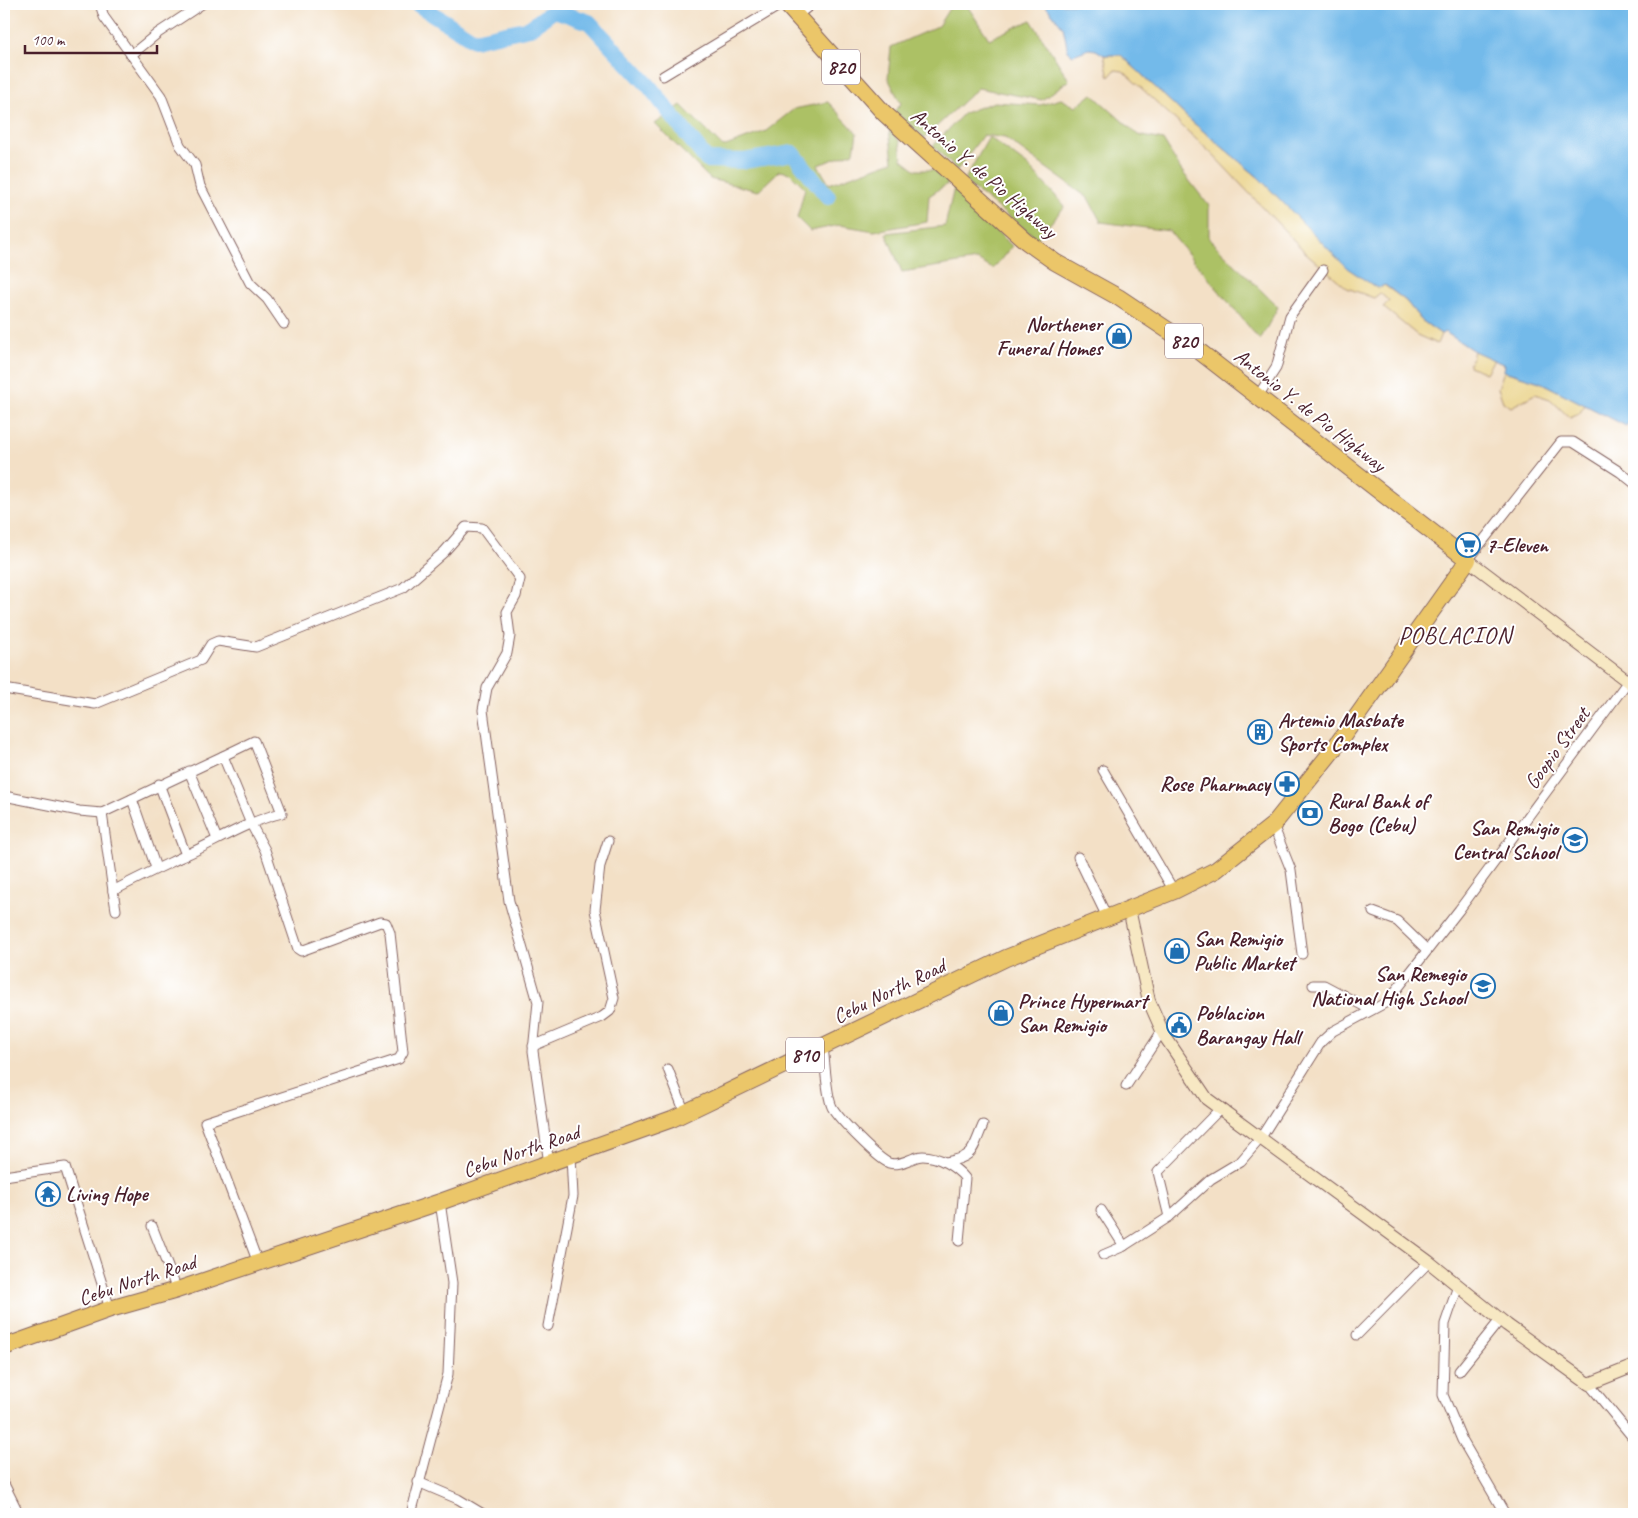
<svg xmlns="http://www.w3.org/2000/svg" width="1638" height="1518" viewBox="0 0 1638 1518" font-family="Caveat,sans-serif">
  <rect width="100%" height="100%" fill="#fff"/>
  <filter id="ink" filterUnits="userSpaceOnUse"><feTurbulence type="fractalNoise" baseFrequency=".02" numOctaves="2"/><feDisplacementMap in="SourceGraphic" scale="10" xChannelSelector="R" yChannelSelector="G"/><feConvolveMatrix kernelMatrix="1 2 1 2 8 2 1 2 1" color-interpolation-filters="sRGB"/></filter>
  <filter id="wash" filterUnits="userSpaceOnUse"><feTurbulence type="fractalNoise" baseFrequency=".0096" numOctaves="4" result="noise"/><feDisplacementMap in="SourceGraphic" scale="20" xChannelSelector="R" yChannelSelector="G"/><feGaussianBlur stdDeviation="1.12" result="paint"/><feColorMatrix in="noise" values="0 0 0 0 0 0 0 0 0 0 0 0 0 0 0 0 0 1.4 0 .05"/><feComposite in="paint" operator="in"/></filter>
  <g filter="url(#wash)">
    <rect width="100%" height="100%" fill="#f3e0c6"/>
    <!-- green -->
    <g fill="#acc165" stroke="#7b7048">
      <polygon points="952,4 966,4 989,39 1031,20 1069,80 1042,100 978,88 924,138 894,111 901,104 888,78 891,47 938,26"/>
      <polygon points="1092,94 1138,135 1163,140 1181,170 1209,206 1209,239 1278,307 1260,340 1169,231 1101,222 1088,198 1005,138 983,135 957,170 933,146 964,113 994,102 1040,105 1061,99 1076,107"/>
      <polygon points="828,102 857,133 854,152 818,165 829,184 893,161 889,129 900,141 902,159 916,170 934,170 949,183 929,196 927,222 874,231 840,225 810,231 797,218 805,188 790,173 779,171 758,191 710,179 655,124 681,105 723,147 766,131 794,109"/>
      <polygon points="989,137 1028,166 1065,206 1037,239 964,181"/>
      <polygon points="954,188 1012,246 993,269 977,260 902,272 886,233 945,226"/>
    </g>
    <!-- sand -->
    <g fill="#eeda9e" stroke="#9c7c64">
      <polygon points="1104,55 1121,55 1190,120 1258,177 1365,279 1377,288 1384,285 1406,301 1421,320 1441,334 1437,344 1417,335 1383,307 1389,301 1380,293 1374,298 1347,288 1306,253 1212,154 1123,71 1115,70 1109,77"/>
      <polygon points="1474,351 1494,359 1486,373 1469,366"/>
      <polygon points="1504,371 1540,382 1585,405 1579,414 1570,418 1550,399 1535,394 1511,407 1503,402 1498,388"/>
    </g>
    <!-- water -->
    <polygon fill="#73baea" stroke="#5e6c8a" points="1044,4 1634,4 1634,416 1626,426 1540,382 1504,371 1505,365 1474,351 1445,332 1441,334 1421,320 1406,301 1385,285 1377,288 1347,268 1258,177 1190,120 1121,55 1104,55 1096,50 1089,49 1073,55 1068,51 1063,27"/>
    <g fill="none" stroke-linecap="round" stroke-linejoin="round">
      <!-- river -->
      <polyline stroke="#73baea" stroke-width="16" points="417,4 474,40 530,28 554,10 589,22 649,86 707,160 744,161 793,153 828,197"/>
    </g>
  </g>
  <g filter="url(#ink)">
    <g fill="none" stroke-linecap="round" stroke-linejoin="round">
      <defs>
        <g id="street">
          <polyline points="100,4 104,17 161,96 180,145 195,165 200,186 250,283 267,299 284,324"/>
          <polyline points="796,16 812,4"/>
          <polyline points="131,55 158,33 202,4"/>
          <polyline points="663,76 782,4"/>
          <polyline points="1258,396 1276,368 1290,316 1323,270"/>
          <polyline points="1468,560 1561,442 1573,442 1620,472 1634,483"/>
          <polyline points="4,689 95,704 201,660 211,644 218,641 256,647 403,588 444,552 466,527 482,528 520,579 516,596 507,612 510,636 507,653 487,688 483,710 509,901 538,1002 533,1051 549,1164"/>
          <polyline points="1103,770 1174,891"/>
          <polyline points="189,771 217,839"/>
          <polyline points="159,784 186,855"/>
          <polyline points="4,796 79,811 102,813 223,756 251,824 265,850 298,949 301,951 380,922 386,923 390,933 403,1052 399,1059 205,1122 258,1263"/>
          <polyline points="132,799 156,868"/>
          <polyline points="102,813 113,891"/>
          <polyline points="1273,825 1291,870 1302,954"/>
          <polyline points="1078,857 1107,917"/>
          <path d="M 116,910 L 113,891 C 137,878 161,867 186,855 C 217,841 248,821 282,813 L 254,741 L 223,756"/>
          <polyline points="1373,912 1397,921 1427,950"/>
          <polyline points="1313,985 1324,985 1371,1010"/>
          <polyline points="533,1046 602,1017 610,1011 614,998 595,910 600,866 608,841"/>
          <path d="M 823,1046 C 825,1061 826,1094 832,1107 C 838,1118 878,1159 889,1163 C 901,1167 912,1156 923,1156 C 938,1156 956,1167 965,1178 L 959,1241"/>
          <polyline points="668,1069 685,1113"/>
          <polyline points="1126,1086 1162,1031"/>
          <path d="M 946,1162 C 975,1157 972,1150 983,1125"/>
          <polyline points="4,1176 65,1167 110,1309"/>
          <polyline points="1101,1210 1124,1246"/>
          <polyline points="1169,1217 1158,1172 1220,1109"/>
          <polyline points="152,1226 177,1290"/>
          <polyline points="1103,1255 1124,1246 1169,1217 1211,1179 1241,1161 1260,1139 1321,1042 1333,1031 1387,1002 1459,910 1634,673"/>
          <polyline points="1458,1286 1445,1324 1443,1395 1462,1440 1505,1514"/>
          <polyline points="548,1326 573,1196 571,1156"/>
          <polyline points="1357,1335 1429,1262"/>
          <polyline points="1459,1371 1500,1320"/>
          <polyline points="1589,1384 1634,1439"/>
          <polyline points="418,1482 458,1499 483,1514"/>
          <polyline points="4,1484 19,1514"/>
          <polyline points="411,1514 448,1374 452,1283 440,1202"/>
        </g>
        <g id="secondary">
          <polyline points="1468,560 1634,686"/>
          <polyline points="1129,909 1149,1001 1164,1035 1207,1099 1429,1262 1507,1325 1589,1384 1634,1366"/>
        </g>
        <polyline id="highway" points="4,1347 110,1309 177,1290 440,1202 672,1119 1006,958 1174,891 1216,870 1273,825 1333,750 1468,560 1199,351 1118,297 1055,262 1027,242 884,113 786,4"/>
      </defs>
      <!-- street casing -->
      <use href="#street" stroke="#856361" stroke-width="11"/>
      <!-- secondary casing -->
      <use href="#secondary" stroke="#856361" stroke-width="14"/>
      <!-- highway casing -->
      <use href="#highway" stroke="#856361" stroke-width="18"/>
      <!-- street -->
      <use href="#street" stroke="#fff" stroke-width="9"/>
      <!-- secondary -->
      <use href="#secondary" stroke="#f7e8c3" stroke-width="12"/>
      <!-- highway -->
      <use href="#highway" stroke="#ebc669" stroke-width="16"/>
    </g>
  </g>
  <!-- icons -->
  <defs>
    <symbol id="shop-ring" viewBox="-11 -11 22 22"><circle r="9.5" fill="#fff" stroke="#1f6fb2" stroke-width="1.5"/><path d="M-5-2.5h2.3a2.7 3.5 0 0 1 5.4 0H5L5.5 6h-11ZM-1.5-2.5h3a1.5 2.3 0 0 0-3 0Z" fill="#1f6fb2"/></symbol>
    <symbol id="supermarket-ring" viewBox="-11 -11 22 22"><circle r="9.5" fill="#fff" stroke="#1f6fb2" stroke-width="1.5"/><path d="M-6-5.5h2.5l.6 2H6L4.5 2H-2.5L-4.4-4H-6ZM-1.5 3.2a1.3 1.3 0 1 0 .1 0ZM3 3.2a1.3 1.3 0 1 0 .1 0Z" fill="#1f6fb2"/></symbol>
    <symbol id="building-ring" viewBox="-11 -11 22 22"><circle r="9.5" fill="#fff" stroke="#1f6fb2" stroke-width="1.5"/><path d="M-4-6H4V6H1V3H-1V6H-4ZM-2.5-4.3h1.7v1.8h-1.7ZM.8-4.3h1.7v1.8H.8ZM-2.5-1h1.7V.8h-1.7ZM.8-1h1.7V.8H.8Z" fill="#1f6fb2"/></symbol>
    <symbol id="pharmacy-ring" viewBox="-11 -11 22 22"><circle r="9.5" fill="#fff" stroke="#1f6fb2" stroke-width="1.5"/><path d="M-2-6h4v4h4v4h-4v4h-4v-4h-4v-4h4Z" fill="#1f6fb2"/></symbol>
    <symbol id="bank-ring" viewBox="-11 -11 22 22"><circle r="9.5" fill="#fff" stroke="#1f6fb2" stroke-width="1.5"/><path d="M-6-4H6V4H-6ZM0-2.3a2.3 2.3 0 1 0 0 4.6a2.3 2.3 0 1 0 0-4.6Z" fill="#1f6fb2"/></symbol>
    <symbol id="school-ring" viewBox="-11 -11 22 22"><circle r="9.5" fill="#fff" stroke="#1f6fb2" stroke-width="1.5"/><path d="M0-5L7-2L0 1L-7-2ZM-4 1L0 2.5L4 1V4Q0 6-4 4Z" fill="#1f6fb2"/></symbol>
    <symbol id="civic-ring" viewBox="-11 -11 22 22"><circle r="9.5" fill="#fff" stroke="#1f6fb2" stroke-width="1.5"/><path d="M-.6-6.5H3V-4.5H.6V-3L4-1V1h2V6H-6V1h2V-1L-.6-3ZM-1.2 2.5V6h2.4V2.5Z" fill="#1f6fb2"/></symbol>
    <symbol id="temple-ring" viewBox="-11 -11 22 22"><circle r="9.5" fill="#fff" stroke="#1f6fb2" stroke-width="1.5"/><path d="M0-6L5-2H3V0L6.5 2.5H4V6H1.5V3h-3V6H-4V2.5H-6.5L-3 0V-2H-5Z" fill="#1f6fb2"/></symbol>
  </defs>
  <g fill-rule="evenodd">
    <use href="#shop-ring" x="1105" y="322" width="28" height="28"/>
    <use href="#supermarket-ring" x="1454" y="531" width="28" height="28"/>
    <use href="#building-ring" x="1246" y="718" width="28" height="28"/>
    <use href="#pharmacy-ring" x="1273" y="770" width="28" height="28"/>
    <use href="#bank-ring" x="1296" y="799" width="28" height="28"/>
    <use href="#school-ring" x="1561" y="826" width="28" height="28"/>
    <use href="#shop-ring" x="1163" y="937" width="28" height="28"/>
    <use href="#school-ring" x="1469" y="972" width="28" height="28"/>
    <use href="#shop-ring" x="987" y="999" width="28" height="28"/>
    <use href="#civic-ring" x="1165" y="1011" width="28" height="28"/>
    <use href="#temple-ring" x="34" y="1180" width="28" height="28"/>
  </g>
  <g text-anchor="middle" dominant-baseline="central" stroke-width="4" stroke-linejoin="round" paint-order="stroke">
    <!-- shield labels -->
    <g fill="#fff" stroke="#80626b" stroke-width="1">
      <rect x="822" y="49.5" width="38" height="35" rx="4"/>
      <rect x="1165" y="323.5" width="38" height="35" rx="4"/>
      <rect x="786" y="1037.5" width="38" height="35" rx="4"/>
    </g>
    <g font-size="20" font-weight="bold" fill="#4a1f2b">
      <text x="841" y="67">820</text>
      <text x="1184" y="341">820</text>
      <text x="805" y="1055">810</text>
    </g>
    <!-- street labels -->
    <g font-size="21" fill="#4a1f2b" stroke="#fff">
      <text transform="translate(984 173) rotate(41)">Antonio Y. de Pio Highway</text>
      <text transform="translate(1310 410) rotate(38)">Antonio Y. de Pio Highway</text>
      <text transform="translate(1557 748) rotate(-54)">Goopio Street</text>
      <text transform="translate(889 991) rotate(-26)">Cebu North Road</text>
      <text transform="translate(521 1151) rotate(-19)">Cebu North Road</text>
      <text transform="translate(137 1280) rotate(-18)">Cebu North Road</text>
    </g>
    <!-- poi labels -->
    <g font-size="21" font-weight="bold" fill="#4a1f2b" stroke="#fff" text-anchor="start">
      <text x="1102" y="324" text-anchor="end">Northener<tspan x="1102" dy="24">Funeral Homes</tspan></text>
      <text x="1486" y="545">7-Eleven</text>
      <text x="1278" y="720">Artemio Masbate<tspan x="1278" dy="24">Sports Complex</tspan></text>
      <text x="1270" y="784" text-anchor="end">Rose Pharmacy</text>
      <text x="1328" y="801">Rural Bank of<tspan x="1328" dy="24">Bogo (Cebu)</tspan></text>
      <text x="1558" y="828" text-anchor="end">San Remigio<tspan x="1558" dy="24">Central School</tspan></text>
      <text x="1194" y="939">San Remigio<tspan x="1194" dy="24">Public Market</tspan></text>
      <text x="1466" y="974" text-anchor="end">San Remegio<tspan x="1466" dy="24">National High School</tspan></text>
      <text x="1018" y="1001">Prince Hypermart<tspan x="1018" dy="24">San Remigio</tspan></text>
      <text x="1196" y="1013">Poblacion<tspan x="1196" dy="24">Barangay Hall</tspan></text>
      <text x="66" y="1194">Living Hope</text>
    </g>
    <!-- quarter labels -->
    <g font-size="24" letter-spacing="1" fill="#4a1f2b" stroke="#fff">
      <text x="1455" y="635">POBLACION</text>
    </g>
  </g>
  <!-- margin -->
  <rect width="1638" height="1518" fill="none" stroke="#fff" stroke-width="20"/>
  <!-- scale -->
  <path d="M25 45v8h132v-8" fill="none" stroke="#4a1f2b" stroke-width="2.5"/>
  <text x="32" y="45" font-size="15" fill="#4a1f2b" stroke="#ffffff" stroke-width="4" paint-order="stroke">100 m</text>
</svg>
